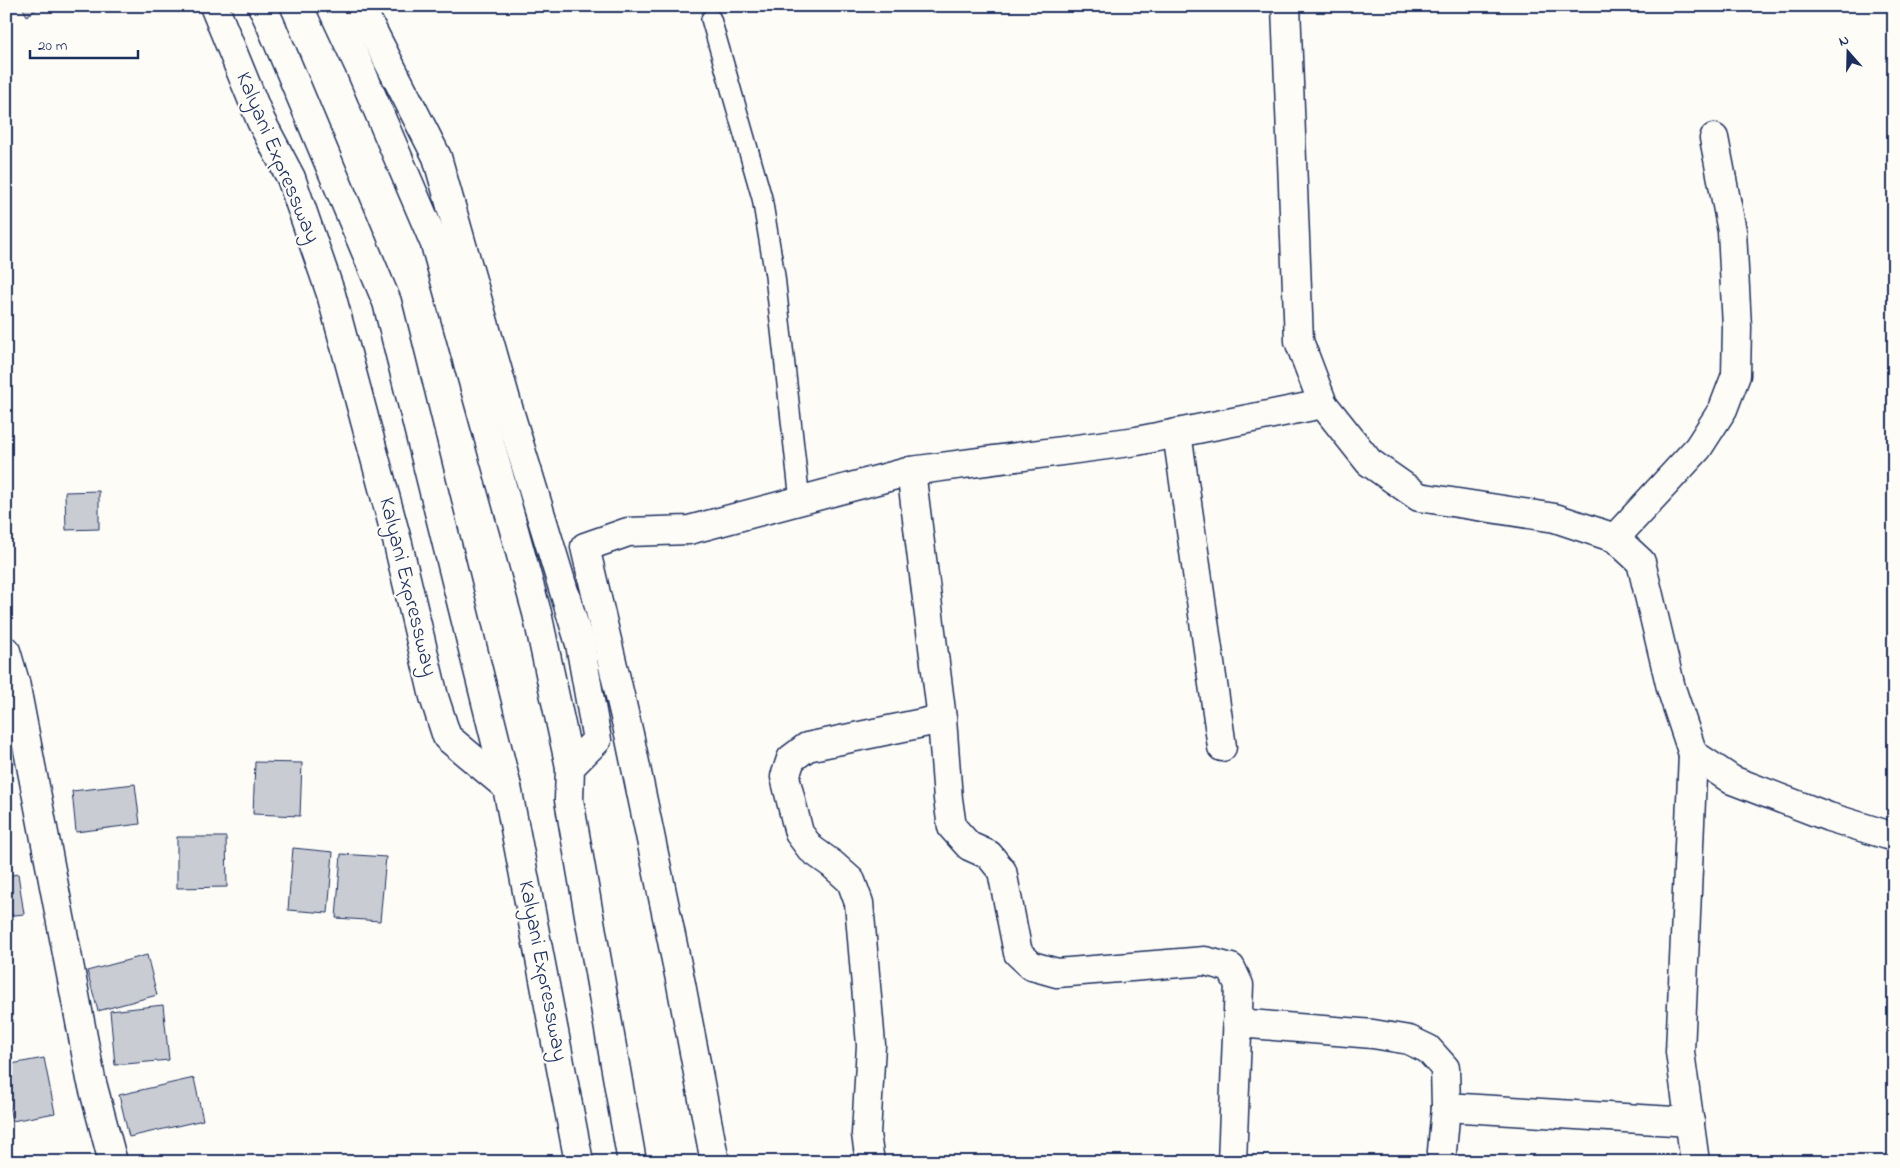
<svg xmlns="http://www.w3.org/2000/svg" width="1900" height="1168" viewBox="0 0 1900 1168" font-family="'Indie Flower',sans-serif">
  <rect width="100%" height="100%" fill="#fdfcf7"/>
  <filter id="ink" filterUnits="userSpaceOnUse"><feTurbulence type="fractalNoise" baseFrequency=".02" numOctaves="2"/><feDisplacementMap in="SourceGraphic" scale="10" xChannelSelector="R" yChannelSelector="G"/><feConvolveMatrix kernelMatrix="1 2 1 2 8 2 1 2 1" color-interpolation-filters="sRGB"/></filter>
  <g filter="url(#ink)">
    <!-- building -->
    <g fill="#c9ccd3" stroke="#1b2f5e">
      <polygon points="22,6 41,6 27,16"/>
      <polygon points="99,491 99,529 66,530 65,492"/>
      <polygon points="255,762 302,763 300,816 253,814"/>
      <polygon points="135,784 140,824 76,832 72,791"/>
      <polygon points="177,837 226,837 227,887 177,888"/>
      <polygon points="293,848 333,852 328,913 288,910"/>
      <polygon points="341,854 386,857 380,921 336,918"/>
      <polygon points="18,874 24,914 6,916 6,876"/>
      <polygon points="147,955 157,995 98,1011 87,971"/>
      <polygon points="163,1005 169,1060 115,1065 110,1011"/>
      <polygon points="44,1058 55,1113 12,1121 6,1092 6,1065"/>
      <polygon points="194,1078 203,1120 129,1137 119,1095"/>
    </g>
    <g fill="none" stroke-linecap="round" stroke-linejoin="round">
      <defs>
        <polyline id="service" points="711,19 762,198 775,276 800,501"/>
        <g id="minor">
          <polyline points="1177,433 1222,747"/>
          <polyline points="911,471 942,719 948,799 952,827 969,846 989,855 1002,871 1018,953 1032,966 1057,973 1205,961 1231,968 1239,985 1232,1162"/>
          <polyline points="1615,538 1698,448 1723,409 1736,375 1737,327 1732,231 1714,138"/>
          <polyline points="1693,754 1680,1052 1695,1162"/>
          <polyline points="1237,1023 1373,1034 1409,1040 1428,1049 1445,1068 1446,1107 1441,1162"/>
          <polyline points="1446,1107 1690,1122"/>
          <polyline points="715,1162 681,984 629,734 585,547 628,532 689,530 911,471 1137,441 1323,404"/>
          <polyline points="870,1162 866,1134 871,1045 859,903 851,881 832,864 811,849 799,833 785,777 791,759 807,747 942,719"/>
        </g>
        <g id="tertiary">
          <polyline points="1286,6 1299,341 1323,404 1369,462 1419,497 1555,518 1615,538 1641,562 1671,688 1693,754 1732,780 1829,817 1894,837"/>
          <polyline points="6,651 15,682 91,1079 113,1162"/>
        </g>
        <g id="trunk">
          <polyline points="214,6 261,121 291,178 331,294 398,544 434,697 447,737 507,787 579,1162"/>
          <polyline points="360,6 437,157 508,407 580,644 597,740 570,767 569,800 632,1162"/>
        </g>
        <g id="motorway">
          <polyline points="262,6 270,23 387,302 507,787"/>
          <polyline points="331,6 359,66 435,244 537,613 570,767"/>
        </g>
      </defs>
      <!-- service casing -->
      <use href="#service" stroke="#1b2f5e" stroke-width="22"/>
      <!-- minor casing -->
      <use href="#minor" stroke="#1b2f5e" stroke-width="31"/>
      <!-- tertiary casing -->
      <use href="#tertiary" stroke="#1b2f5e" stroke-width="31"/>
      <!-- trunk casing -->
      <use href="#trunk" stroke="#1b2f5e" stroke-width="31"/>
      <!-- motorway casing -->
      <use href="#motorway" stroke="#1b2f5e" stroke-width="31"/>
      <!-- service -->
      <use href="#service" stroke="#fdfcf7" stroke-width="19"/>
      <!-- minor -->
      <use href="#minor" stroke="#fdfcf7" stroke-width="28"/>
      <!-- tertiary -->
      <use href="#tertiary" stroke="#fdfcf7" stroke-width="28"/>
      <!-- trunk -->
      <use href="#trunk" stroke="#fdfcf7" stroke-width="28"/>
      <!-- motorway -->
      <use href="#motorway" stroke="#fdfcf7" stroke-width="28"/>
    </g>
  </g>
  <g text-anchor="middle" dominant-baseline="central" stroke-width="4.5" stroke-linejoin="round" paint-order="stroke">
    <!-- street labels -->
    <g font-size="22" fill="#1b2f5e" stroke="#fdfcf7">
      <text transform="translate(277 158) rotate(67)">Kalyani Expressway</text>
      <text transform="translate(407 587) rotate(76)">Kalyani Expressway</text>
      <text transform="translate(542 971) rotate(79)">Kalyani Expressway</text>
    </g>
  </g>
  <!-- margin -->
  <rect width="1900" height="1168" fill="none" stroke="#fdfcf7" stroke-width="25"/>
  <rect x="12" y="12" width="1875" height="1143" fill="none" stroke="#1b2f5e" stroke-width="2" filter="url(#ink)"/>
  <!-- north arrow -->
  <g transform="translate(1848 52) rotate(340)" stroke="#fdfcf7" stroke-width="4" paint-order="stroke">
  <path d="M0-4L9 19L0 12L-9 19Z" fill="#1b2f5e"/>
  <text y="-8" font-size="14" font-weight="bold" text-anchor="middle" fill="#1b2f5e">N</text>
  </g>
  <!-- scale -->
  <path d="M30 50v8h108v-8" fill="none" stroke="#1b2f5e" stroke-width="2.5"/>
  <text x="38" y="50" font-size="15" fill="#1b2f5e" stroke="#fdfcf7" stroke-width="4" paint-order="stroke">20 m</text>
</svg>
